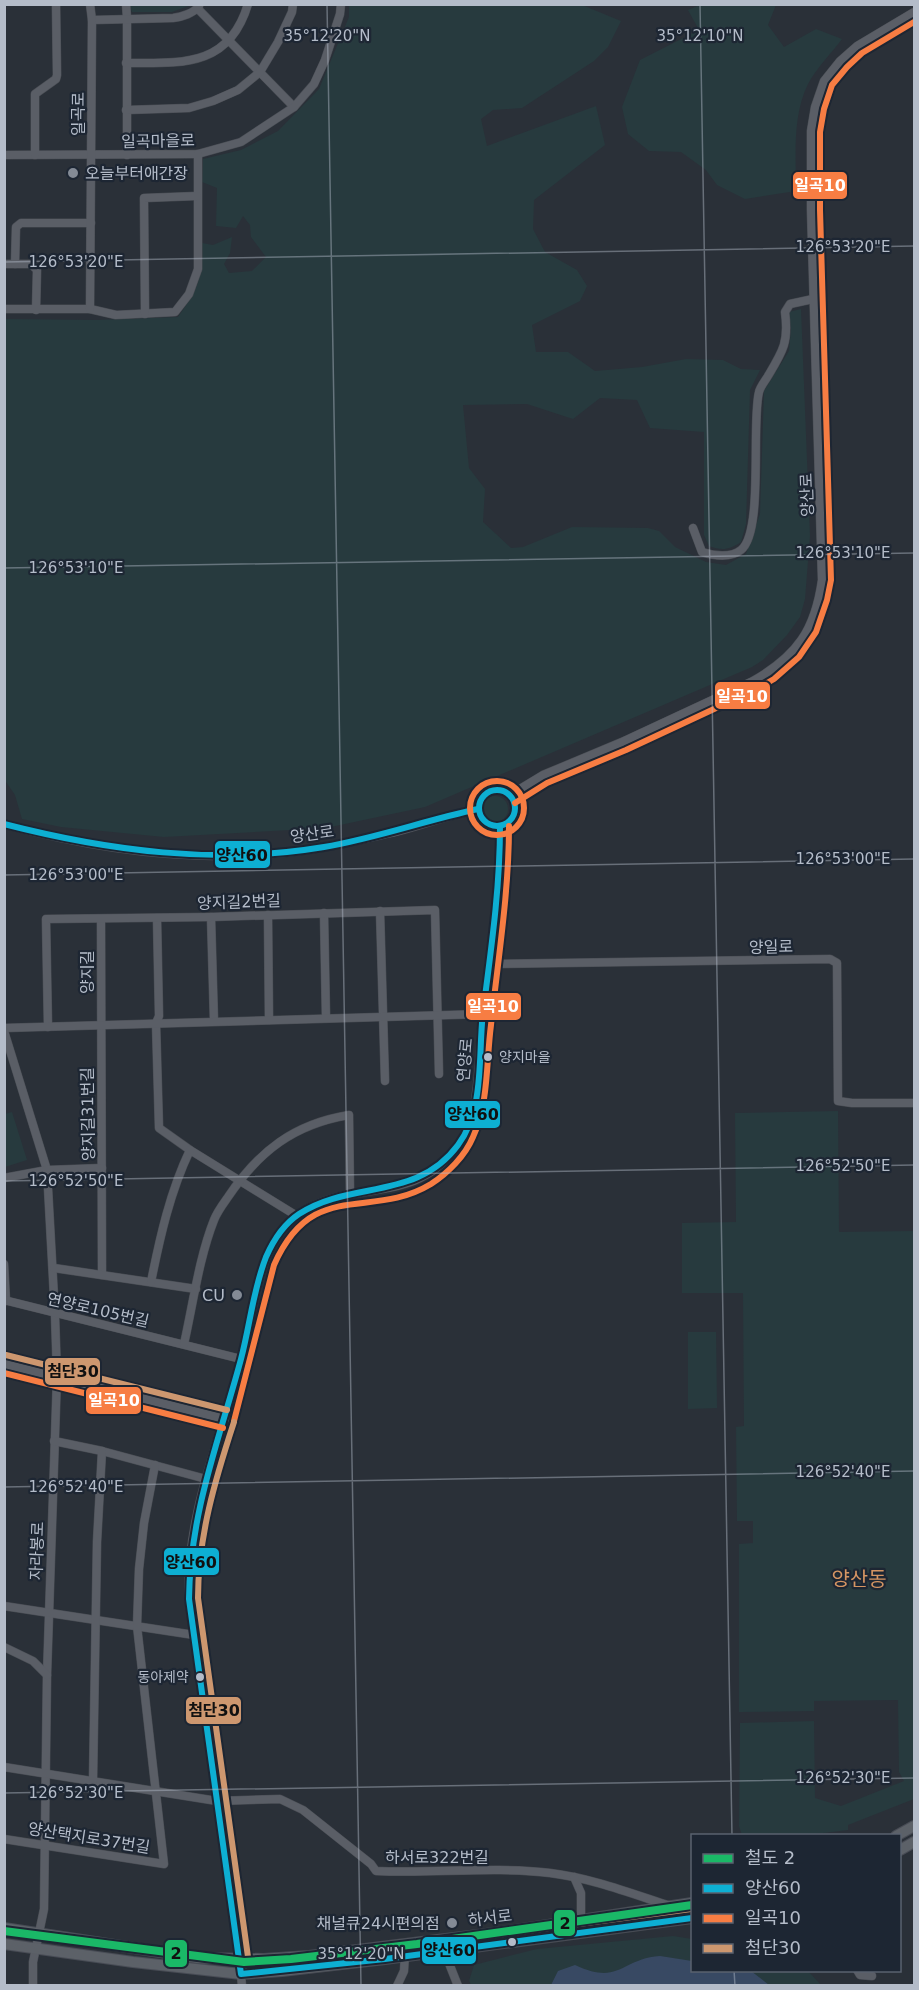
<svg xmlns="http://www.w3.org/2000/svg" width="919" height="1990" viewBox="0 0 919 1990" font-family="'DejaVu Sans','Noto Sans KR',sans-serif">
  <rect width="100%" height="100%" fill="#2a3038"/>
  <!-- green -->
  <g fill="#273a3e">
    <polygon points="129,5 191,5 172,12 132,12"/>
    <path d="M 349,5 L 582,5 L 621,21 L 608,47 L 594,61 L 522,108 L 493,110 L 481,119 L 487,146 L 596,106 L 605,145 L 534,200 L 533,229 L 545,252 L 577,270 L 587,286 L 580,301 L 532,325 L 536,352 L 568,352 L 595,371 L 642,367 L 686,359 L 723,360 L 741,369 L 760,370 L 750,390 L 746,524 L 741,542 C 729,550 722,551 709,546 L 704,535 L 704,432 L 650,428 L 637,400 L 600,398 L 573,419 L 527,404 L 463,405 L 469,468 L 485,489 L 483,522 L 511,548 L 523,547 L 572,527 L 648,528 L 659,531 L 675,547 L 706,562 L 726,565 L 746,554 L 760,514 L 764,391 L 789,351 L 791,329 L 789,312 L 801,309 L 810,536 L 805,599 L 800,617 L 787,635 L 763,660 L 752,667 L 425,807 L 326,828 L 164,837 L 61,827 L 22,819 L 15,795 L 4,779 L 4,319 L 97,320 L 178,317 C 198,289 203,278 202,243 L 213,245 L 232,237 L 230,253 L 224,264 L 229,273 L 252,271 L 266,257 L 251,237 L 250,225 L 243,216 L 236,228 L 216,226 L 217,188 L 202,182 L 203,159 L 241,150 L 278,131 L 319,89 L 349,17 Z"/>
    <path d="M 700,5 L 776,5 L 768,25 L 784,47 L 816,29 L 842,39 C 831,54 817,67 808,84 C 792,116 796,157 796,191 L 745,199 L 717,185 L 706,170 L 681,152 L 649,151 L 628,134 L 622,107 L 640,60 L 699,30 L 688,10 Z"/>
    <circle cx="495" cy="809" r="13"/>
    <polygon points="838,1111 839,1232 914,1231 914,1799 848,1825 848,1830 807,1835 742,1835 739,1826 740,1723 814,1721 815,1798 841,1806 904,1781 899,1772 898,1700 814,1701 814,1711 739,1712 739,1544 753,1543 753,1521 737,1521 736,1427 744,1426 743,1293 682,1293 682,1223 736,1222 735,1113"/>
    <polygon points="12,1112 27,1160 5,1167 5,1114"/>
    <polygon points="688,1332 716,1332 717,1408 688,1409"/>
    <polygon points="673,1936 692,1939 692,1970 808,1971 821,1985 472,1986 469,1981 474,1965 537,1949"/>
  </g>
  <!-- water -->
  <path fill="#384963" d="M 660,1956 L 692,1961 L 692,1970 L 751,1971 L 769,1985 L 551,1985 L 558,1971 L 575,1965 C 620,1986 620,1959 660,1956 Z"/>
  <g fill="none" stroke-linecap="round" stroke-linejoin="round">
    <defs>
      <g id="minor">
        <polyline points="126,4 127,18 127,155"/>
        <polyline points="198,9 294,107"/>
        <path d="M 92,20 L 173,18 C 182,17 194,13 199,6"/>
        <path d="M 126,63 C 181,63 229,68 248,4"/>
        <polyline points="126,110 189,108 213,101 238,90 260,72 278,42 292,12 293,4"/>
        <polyline points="4,155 198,154 241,142 294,107 314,84 325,60 340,14 341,4"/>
        <polyline points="35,155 35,94 56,79 57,75 56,4"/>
        <polyline points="4,264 31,264 37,270 36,310"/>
        <polyline points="15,264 16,227 21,223 91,223"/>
        <polyline points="4,309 90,309 116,315 175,312 189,294 198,269 198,154"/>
        <polyline points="90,309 92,20 90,4"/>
        <polyline points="145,314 144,198 197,196"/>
        <path d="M 693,528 L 702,552 C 714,556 731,558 741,550 C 764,532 751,423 759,392 C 760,387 765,381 768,376 C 783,351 789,342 785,312 L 790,304 L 813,299"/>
        <circle cx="497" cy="808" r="18"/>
        <path d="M 510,795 L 543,775 L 622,742 L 753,681 C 797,656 815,630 822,580 L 811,210 L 811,131 L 815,107 L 824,81 L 840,61 L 857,46 L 914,12"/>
        <path d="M 4,824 C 108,853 217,866 324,847 C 349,842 375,837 399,831 C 426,824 452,814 478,809"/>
        <polyline points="380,911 385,1081"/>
        <polyline points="324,913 326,1018"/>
        <polyline points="268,915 269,1020"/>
        <polyline points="211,917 214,1021"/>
        <polyline points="157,918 159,1016 156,1023 159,1128 190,1150 297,1216"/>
        <polyline points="101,919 102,1275"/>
        <polyline points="489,964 830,959 837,963 838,1101 852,1103 914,1103"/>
        <polyline points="48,1027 46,919 211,917 435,910 439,1074"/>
        <polyline points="4,1028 483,1014"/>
        <polyline points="4,1031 47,1170 55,1315 57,1376 47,1675 44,1909 33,1962 33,1986"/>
        <polyline points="4,1178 47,1170 102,1168"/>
        <polyline points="4,1264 6,1301"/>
        <polyline points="54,1268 196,1289"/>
        <path d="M 151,1282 C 160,1237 170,1192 190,1150"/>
        <polyline points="4,1300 241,1359"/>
        <path d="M 184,1344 C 193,1304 199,1258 214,1220 C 217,1212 223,1204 228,1197 C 259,1151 294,1124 349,1115 L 350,1194"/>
        <polyline points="4,1364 225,1419"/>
        <polyline points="54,1441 102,1451 206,1479"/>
        <polyline points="4,1606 194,1635"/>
        <polyline points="4,1647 33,1661 47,1675"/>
        <path d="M 4,1767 L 217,1801 L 280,1799 L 303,1810 L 371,1864 L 376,1871 C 434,1874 492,1866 550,1873 C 591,1878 630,1893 670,1906"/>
        <polyline points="93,1781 97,1542 102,1451"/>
        <polyline points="4,1839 164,1864 137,1626 139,1569 144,1523 155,1465"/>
        <polyline points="574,1877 581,1893 581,1920"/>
        <polyline points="443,1948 458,1986"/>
        <polyline points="857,1970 860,1975 872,1976"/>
        <path d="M 242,1986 L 238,1943 L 189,1599 C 185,1517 221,1438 241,1359 C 250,1326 256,1275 272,1245 C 278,1233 288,1222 299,1214 C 355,1176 409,1209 458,1146 C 482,1115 478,1050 483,1013 C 491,951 502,888 500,826"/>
        <polyline points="397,1986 404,1971 405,1953"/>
      </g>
      <g id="major">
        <polyline points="896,1836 914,1826"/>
        <polyline points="900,1850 914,1842"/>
        <polyline points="4,1928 199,1958 264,1959 309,1956 502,1932 692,1903"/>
        <polyline points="4,1944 133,1962 241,1974 282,1971 385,1959 692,1918"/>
      </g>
    </defs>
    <!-- minor casing -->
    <use href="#minor" stroke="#484c53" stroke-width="9"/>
    <!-- major casing -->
    <use href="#major" stroke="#484c55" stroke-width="12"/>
    <!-- minor -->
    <use href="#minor" stroke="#5a5e66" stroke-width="8"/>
    <!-- major -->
    <use href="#major" stroke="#5c6168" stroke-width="10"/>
    <defs>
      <g id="bus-1">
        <circle cx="497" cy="808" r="18"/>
        <path d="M 4,824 C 109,851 216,865 324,847 C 377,838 426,820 478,809"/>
        <path d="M 500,826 C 500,889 491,950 483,1012 C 478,1054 485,1109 458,1145 C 417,1201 351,1180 299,1214 C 284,1224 273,1241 266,1257 C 253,1290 250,1325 241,1359 C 219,1441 190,1512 189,1599 L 241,1974 L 385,1959 L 692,1918"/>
      </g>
      <g id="bus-2">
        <circle cx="497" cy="808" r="27"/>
        <polyline points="515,803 547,783 626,750 757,689 774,679 799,657 816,632 827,600 831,580 820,210 820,132 824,109 832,85 847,67 862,53 914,22"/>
        <polyline points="4,1373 223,1428"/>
        <path d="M 234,1421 L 274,1265 C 313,1177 370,1221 431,1184 C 448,1173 465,1156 473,1137 C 489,1102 486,1063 491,1025 C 498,959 509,893 509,826"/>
      </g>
      <g id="bus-3">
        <polyline points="6,1355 227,1410"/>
        <path d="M 234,1422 C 215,1480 198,1537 198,1598 L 249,1964 L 384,1950 L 691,1909"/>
      </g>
    </defs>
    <!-- bus-1 casing -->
    <use href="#bus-1" stroke="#1d2633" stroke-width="10"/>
    <!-- bus-2 casing -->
    <use href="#bus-2" stroke="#1d2633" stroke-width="10"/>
    <!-- bus-3 casing -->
    <use href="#bus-3" stroke="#1d2633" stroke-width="10"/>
    <!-- bus-1 -->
    <use href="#bus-1" stroke="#0dafd3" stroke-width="6"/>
    <!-- bus-2 -->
    <use href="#bus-2" stroke="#f77d43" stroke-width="6"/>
    <!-- bus-3 -->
    <use href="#bus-3" stroke="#cd976f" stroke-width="6"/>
    <defs>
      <polyline id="rail-1" points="4,1931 244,1962 291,1959 417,1944 692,1905"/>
    </defs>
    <!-- rail-1 casing -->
    <use href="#rail-1" stroke="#1d2633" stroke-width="12"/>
    <!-- rail-1 -->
    <use href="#rail-1" stroke="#1ab867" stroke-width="8"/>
  </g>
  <!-- ticks -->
  <path fill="none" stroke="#b4bcc9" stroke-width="1.5" stroke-opacity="0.45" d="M 327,4 L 361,1986M 700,4 L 732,1836M 4,262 L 914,246M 4,568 L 914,553M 4,875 L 914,859M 4,1181 L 914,1165M 4,1487 L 914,1471M 4,1793 L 914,1778M 734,1970 L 735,1986"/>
  <!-- markers -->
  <g fill="#848b96" stroke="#1d2633" stroke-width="2">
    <circle cx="73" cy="173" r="6"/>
    <circle cx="237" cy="1295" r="6"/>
    <circle cx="452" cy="1923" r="6"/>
  </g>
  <g fill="#b4bcc9" stroke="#1d2633" stroke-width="2">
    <circle cx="488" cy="1057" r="5"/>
    <circle cx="200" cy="1677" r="5"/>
    <circle cx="512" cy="1942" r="5"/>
  </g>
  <g text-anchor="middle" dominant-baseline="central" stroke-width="4.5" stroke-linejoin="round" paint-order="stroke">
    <!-- bus labels -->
    <g font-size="14" fill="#b4bcc9" stroke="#1d2633" text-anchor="start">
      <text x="499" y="1057">양지마을</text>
      <text x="189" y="1677" text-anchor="end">동아제약</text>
    </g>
    <!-- street labels -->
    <g font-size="16" fill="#b4bcc9" stroke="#1d2633">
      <text transform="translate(78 114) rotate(-90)">일곡로</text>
      <text transform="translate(158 141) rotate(-1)">일곡마을로</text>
      <text transform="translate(807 495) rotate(-92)">양산로</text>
      <text transform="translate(312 834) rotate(-8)">양산로</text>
      <text transform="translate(239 902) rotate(-2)">양지길2번길</text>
      <text transform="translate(771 947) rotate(-1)">양일로</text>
      <text transform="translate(87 972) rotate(-90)">양지길</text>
      <text transform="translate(465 1060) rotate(-85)">연양로</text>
      <text transform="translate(88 1114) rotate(-91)">양지길31번길</text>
      <text transform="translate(98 1310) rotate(13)">연양로105번길</text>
      <text transform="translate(37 1551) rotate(-88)">자라봉로</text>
      <text transform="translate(89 1838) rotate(9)">양산택지로37번길</text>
      <text x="437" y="1857">하서로322번길</text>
      <text transform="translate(490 1918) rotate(-7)">하서로</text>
    </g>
    <!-- poi labels -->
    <g font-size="16" fill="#b4bcc9" stroke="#1d2633" text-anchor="end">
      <text x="85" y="173" text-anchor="start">오늘부터애간장</text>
      <text x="225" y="1295">CU</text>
      <text x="440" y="1923">채널큐24시편의점</text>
    </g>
    <!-- quarter labels -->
    <g font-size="20" fill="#d59563" stroke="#1d2633">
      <text x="859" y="1579">양산동</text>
    </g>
  </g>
  <g font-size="15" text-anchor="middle" fill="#b4bcc9" stroke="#1d2633" stroke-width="4.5" stroke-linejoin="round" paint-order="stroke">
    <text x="327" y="41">35°12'20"N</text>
    <text x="700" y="41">35°12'10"N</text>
    <text x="843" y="252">126°53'20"E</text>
    <text x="76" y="267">126°53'20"E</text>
    <text x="843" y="558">126°53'10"E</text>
    <text x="76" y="573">126°53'10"E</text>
    <text x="843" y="864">126°53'00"E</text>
    <text x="76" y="880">126°53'00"E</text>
    <text x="843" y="1171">126°52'50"E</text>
    <text x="76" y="1186">126°52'50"E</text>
    <text x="843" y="1477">126°52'40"E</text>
    <text x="76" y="1492">126°52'40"E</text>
    <text x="843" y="1783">126°52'30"E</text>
    <text x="76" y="1798">126°52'30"E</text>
    <text x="361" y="1959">35°12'20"N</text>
  </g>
  <g stroke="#1d2633" stroke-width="2">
    <rect x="792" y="171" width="56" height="29" rx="6" fill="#f77d43"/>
    <rect x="714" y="681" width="57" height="29" rx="6" fill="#f77d43"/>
    <rect x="214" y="840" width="57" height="29" rx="6" fill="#0dafd3"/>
    <rect x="465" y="992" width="57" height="29" rx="6" fill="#f77d43"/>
    <rect x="444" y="1100" width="57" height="29" rx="6" fill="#0dafd3"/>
    <rect x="44" y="1357" width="57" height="29" rx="6" fill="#cd976f"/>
    <rect x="85" y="1386" width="57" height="29" rx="6" fill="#f77d43"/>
    <rect x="163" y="1547" width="57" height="29" rx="6" fill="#0dafd3"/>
    <rect x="185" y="1696" width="57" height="29" rx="6" fill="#cd976f"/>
    <rect x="553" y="1909" width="23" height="28" rx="6" fill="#1ab867"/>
    <rect x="421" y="1936" width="56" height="29" rx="6" fill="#0dafd3"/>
    <rect x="164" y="1939" width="24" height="29" rx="6" fill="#1ab867"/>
  </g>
  <g font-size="16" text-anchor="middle" font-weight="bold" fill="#fff">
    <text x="820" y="191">일곡10</text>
    <text x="742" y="702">일곡10</text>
    <text x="493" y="1012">일곡10</text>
    <text x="114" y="1406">일곡10</text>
  </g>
  <g font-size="16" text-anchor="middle" font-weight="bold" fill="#111">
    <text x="242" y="861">양산60</text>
    <text x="473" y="1120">양산60</text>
    <text x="73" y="1377">첨단30</text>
    <text x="191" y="1568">양산60</text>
    <text x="214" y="1716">첨단30</text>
    <text x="565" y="1929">2</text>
    <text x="449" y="1956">양산60</text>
    <text x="176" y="1959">2</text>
  </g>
  <!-- border -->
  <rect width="919" height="1990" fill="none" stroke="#b4bcc9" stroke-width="12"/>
  <!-- legend -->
  <rect x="691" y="1834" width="210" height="138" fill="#1d2633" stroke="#59626f" stroke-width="1.5"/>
  <rect x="703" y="1854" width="30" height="9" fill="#1ab867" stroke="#59626f" stroke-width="1.5"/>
  <text x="745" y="1864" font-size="18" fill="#b4bcc9">철도 2</text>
  <rect x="703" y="1884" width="30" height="9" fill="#0dafd3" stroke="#59626f" stroke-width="1.5"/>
  <text x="745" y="1894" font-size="18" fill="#b4bcc9">양산60</text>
  <rect x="703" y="1914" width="30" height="9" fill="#f77d43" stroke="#59626f" stroke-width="1.5"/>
  <text x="745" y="1924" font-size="18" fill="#b4bcc9">일곡10</text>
  <rect x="703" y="1944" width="30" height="9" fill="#cd976f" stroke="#59626f" stroke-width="1.5"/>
  <text x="745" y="1954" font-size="18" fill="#b4bcc9">첨단30</text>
</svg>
